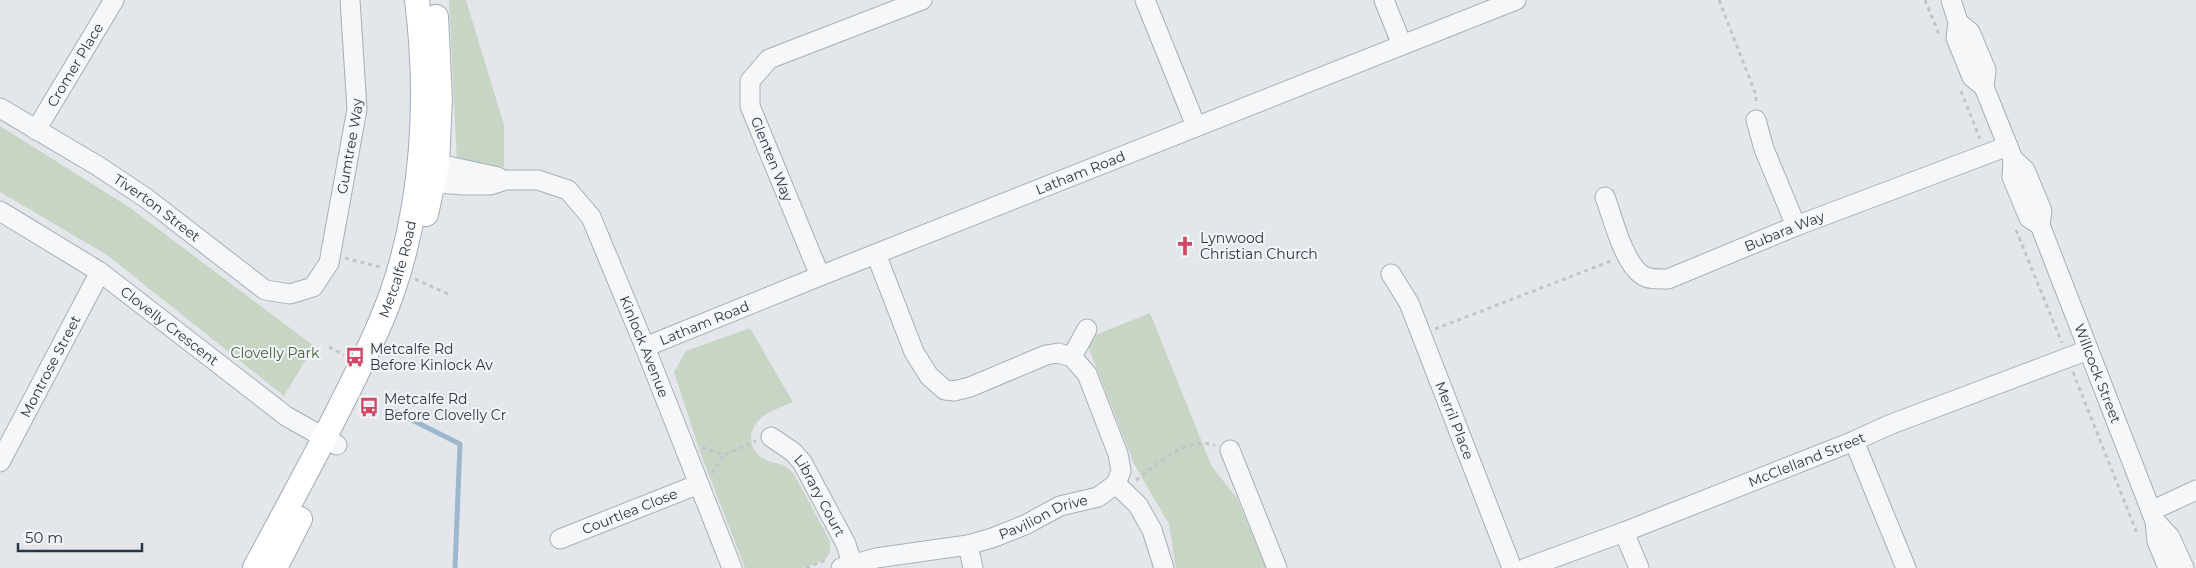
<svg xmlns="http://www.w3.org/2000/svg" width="2196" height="568" viewBox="0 0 2196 568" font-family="Montserrat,sans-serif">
  <rect width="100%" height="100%" fill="#e3e7eb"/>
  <!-- green -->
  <g fill="#c9d5c4">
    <polygon points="449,0 466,0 504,125 504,167 457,163"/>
    <polygon points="0,126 129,207 314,346 284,396 107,255 0,192"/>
    <polygon points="1150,313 1212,467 1237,498 1266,568 1176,568 1169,524 1134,464 1085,339"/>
    <path d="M 750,328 L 793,402 C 783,407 766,412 759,420 C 747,432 749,451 764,459 C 778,466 782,460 794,474 L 830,541 L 830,552 L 825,560 L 803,568 L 745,568 L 700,452 L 674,372 L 686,351 Z"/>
  </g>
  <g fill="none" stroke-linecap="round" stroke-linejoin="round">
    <!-- stream -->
    <polyline stroke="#9eb7cc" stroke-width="5" points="396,412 460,444 455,568"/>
    <defs>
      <g id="minor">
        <polyline points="1145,0 1196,126"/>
        <polyline points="1384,0 1402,45"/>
        <polyline points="1951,0 1958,22 1956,38 1972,77 1984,87"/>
        <polyline points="1958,22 1970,32 1986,70 1984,87 2013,159 2012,177 2029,218 2040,225"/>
        <path id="s1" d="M 0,108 L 98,166 L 146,198 L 265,290 L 290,294 L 313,287 L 329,263 L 357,109 L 350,0"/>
        <polyline points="1756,120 1764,149 1796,226"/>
        <path id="s2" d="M 36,130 L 114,0"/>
        <path id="s3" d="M 2013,159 L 2025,170 L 2042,211 L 2040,225 L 2155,521 L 2157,541 L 2168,568"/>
        <polyline points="425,161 498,177"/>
        <path id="s4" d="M 421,182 L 465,185 L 490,185 L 506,180 L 538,180 L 568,190 L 591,217 L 645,347 L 732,568"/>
        <path id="s5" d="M 1605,197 C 1613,218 1623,262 1642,275 C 1649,280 1660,279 1668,279 L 1796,226 L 2008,146"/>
        <path id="s6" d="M 0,211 L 100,272 L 286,416 L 337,445"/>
        <path id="s7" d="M 1391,274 L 1409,303 L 1512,568"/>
        <polyline points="820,276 750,106 750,81 769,59 922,0"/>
        <path id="s8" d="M 645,347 L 820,276 L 1516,0"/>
        <polyline points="1072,357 1087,329"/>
        <path id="s9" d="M 771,437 L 793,452 L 802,462 L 846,544 L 852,564"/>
        <polyline points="1854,441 1906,568"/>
        <polyline points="1230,450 1277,568"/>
        <path id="s10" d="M 0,462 L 100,272"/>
        <polyline points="1116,484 1138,505 1152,530 1164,568"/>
        <polyline points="2151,511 2196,490"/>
        <polyline points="2155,521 2170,537 2184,568"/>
        <polyline points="1624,532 1639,568"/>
        <path id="s11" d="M 560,539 L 699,484"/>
        <polyline points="968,545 973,568"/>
        <path id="s12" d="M 841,568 L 876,558 L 968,545 L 992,538 L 1025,525 L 1060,506 L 1098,497 L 1116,484 L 1121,471 L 1118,454 L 1087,374 L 1072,357 L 1058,353 L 1046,355 L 970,387 L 954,391 L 945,390 L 929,376 L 914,352 L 876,254"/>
        <path id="s13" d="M 1526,568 L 1624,532 L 1854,441 L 1889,425 L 2088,350"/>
      </g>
      <g id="major">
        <polyline points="426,214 437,164 440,100 436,17"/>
        <path id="s14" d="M 255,568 C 284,514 313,461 340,407 C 359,369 378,332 392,293 C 424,201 429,96 417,0"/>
        <polyline points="275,568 300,519"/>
      </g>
    </defs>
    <!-- minor casing -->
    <use href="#minor" stroke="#a8aeb6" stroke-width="21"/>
    <!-- major casing -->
    <use href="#major" stroke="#a2acb7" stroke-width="26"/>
    <!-- path -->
    <g stroke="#c1c5ca" stroke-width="3" stroke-dasharray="4 4" stroke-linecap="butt">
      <polyline points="1719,0 1756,95 1756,105"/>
      <polyline points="1925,0 1939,34"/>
      <polyline points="1961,91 1980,139"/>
      <polyline points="2016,230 2062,343"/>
      <polyline points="345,258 380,267"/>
      <polyline points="415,279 448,294"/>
      <polyline points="1435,329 1611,261"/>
      <polyline points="329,347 344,355"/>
      <polyline points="2073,372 2138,536"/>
      <polyline points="702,447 724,455 756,441"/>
      <polyline points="712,473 724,455"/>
      <path d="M 1136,480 C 1159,464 1183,436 1215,445"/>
      <polyline points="806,568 826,560"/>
    </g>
    <!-- minor -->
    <use href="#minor" stroke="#f6f7f9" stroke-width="19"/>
    <!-- major -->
    <use href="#major" stroke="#fff" stroke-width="24"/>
  </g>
  <!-- icons -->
  <defs>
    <symbol id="church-bare" viewBox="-9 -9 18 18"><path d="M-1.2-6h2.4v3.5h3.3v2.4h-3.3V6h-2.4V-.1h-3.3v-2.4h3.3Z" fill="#d14764" stroke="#f3f5f8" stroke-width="2.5" paint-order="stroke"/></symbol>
    <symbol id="bus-bare" viewBox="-9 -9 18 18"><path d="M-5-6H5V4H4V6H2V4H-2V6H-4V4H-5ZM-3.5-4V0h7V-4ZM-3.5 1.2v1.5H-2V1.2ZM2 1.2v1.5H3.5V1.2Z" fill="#d14764" stroke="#f3f5f8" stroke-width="2.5" paint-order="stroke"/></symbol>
  </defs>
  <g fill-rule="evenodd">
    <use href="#church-bare" x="1171" y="232" width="28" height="28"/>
    <use href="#bus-bare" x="341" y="343" width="28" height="28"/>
    <use href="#bus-bare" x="355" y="393" width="28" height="28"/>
  </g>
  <g text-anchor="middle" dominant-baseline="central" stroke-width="4" stroke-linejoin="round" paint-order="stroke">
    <!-- street labels -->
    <g font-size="14" fill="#2a3544" stroke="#f3f5f8">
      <text stroke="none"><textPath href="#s2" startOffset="76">Cromer Place</textPath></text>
      <text stroke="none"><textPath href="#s1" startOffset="519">Gumtree Way</textPath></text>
      <text transform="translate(772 159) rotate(68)">Glenten Way</text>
      <text stroke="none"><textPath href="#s8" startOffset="469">Latham Road</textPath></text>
      <text stroke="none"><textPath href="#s1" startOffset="186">Tiverton Street</textPath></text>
      <text stroke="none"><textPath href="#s5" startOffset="240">Bubara Way</textPath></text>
      <text stroke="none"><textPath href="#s14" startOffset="332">Metcalfe Road</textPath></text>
      <text stroke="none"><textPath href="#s8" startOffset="64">Latham Road</textPath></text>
      <text stroke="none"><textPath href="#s6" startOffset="205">Clovelly Crescent</textPath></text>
      <text stroke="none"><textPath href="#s4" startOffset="325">Kinlock Avenue</textPath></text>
      <text stroke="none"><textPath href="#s10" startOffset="108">Montrose Street</textPath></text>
      <text stroke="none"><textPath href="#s3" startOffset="234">Willcock Street</textPath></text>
      <text stroke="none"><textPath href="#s7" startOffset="160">Merril Place</textPath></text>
      <text stroke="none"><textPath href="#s13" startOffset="301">McClelland Street</textPath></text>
      <text stroke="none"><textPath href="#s9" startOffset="78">Library Court</textPath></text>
      <text stroke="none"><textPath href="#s11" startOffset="75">Courtlea Close</textPath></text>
      <text stroke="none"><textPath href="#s12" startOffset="210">Pavilion Drive</textPath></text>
    </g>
    <!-- poi labels -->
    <g font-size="14" fill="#2a3544" stroke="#f3f5f8" text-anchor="start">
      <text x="1200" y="238">Lynwood<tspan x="1200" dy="16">Christian Church</tspan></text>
      <text x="370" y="349">Metcalfe Rd<tspan x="370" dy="16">Before Kinlock Av</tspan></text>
      <text x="384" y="399">Metcalfe Rd<tspan x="384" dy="16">Before Clovelly Cr</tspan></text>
    </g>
    <!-- park labels -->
    <g font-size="14" fill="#416037" stroke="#f3f5f8">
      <text x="275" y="353">Clovelly Park</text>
    </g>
  </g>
  <!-- scale -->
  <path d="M18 543v8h124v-8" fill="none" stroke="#2a3544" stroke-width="2.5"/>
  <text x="25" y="543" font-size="15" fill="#2a3544" stroke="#f3f5f8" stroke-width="4" paint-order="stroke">50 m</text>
</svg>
